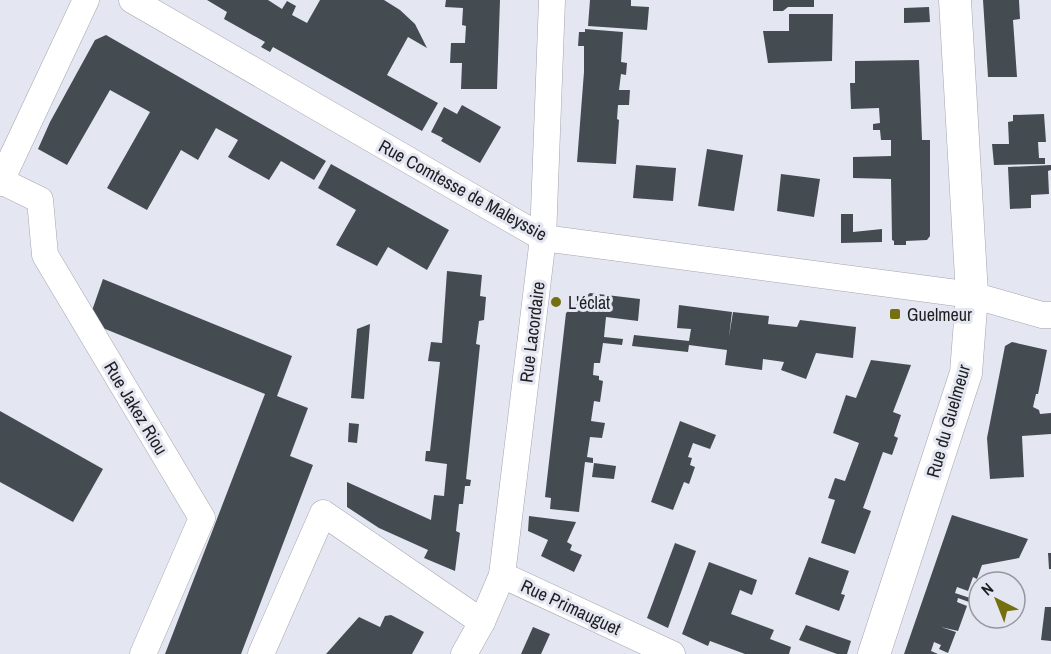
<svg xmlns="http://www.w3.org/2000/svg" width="1051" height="654" viewBox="0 0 1051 654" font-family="'Archivo Narrow',sans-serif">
  <rect width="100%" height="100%" fill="#e4e7f1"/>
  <!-- building -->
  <g fill="#444c52">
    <polygon points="207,0 268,0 282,9 287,1 296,6 292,15 307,23 320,0 384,0 400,10 415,24 427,48 408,37 387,75 438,103 422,131 273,47 270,52 261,47 265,42 224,19 227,12"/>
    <polygon points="446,0 500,0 497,89 461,89 462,63 450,63 451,43 465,43 466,26 462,25 463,8 445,7"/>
    <polygon points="590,0 631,0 631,6 649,7 647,30 588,26"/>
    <polygon points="773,0 814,0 814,7 788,7 783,11 773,11"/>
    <polygon points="983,0 1019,0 1020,19 1013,20 1017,77 988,77"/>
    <polygon points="929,7 930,22 904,23 904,8"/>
    <polygon points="789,14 833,14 832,61 768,63 763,31 789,31"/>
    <polygon points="585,29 623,32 621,62 627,63 626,75 621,74 619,90 630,90 629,105 618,105 617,119 619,120 616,164 577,162 584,72 584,46 578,46 579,32 585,32"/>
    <polygon points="106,35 326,161 314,180 281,161 269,180 228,157 238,140 216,128 198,160 181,150 147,210 107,188 150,112 110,90 67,165 38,149 50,122 95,40"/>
    <polygon points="919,60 922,140 930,140 930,236 927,240 906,241 906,245 894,245 894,241 892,240 891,179 853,178 853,157 891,156 891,140 881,140 880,130 873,130 873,124 880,123 879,108 851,109 850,83 855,83 855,61"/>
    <polygon points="462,105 501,127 480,163 441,141 443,138 431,132 444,107 457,114"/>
    <polygon points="1044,114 1046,142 1038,142 1039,158 1045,158 1045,164 994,165 992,144 1009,144 1008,122 1013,121 1013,115"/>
    <polygon points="707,149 743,155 734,211 698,206"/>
    <polygon points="331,164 449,230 427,270 388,247 377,266 336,245 356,210 318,188"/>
    <polygon points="636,165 676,168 673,201 633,198"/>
    <polygon points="1051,165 1051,170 1048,171 1049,194 1031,195 1031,208 1010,209 1008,167"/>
    <polygon points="781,174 820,179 814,217 777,211"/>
    <polygon points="841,214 853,214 853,232 882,229 882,242 841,243"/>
    <polygon points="447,271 482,275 480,296 486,297 484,320 479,321 476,344 480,345 466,479 471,480 470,486 465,486 463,504 459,504 456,531 460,533 455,571 424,558 428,550 379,528 347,507 347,482 431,520 434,495 444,496 447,464 425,461 426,451 430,451 440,362 428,361 431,342 442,343"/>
    <polygon points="103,279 292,356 277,396 308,408 290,456 313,465 241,654 165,654 265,394 88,322"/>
    <polygon points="590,293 640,299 638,321 606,317 604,337 623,339 622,345 603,343 600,363 594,363 593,375 599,376 599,380 603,381 600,402 594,401 591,421 605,423 602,438 590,437 587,457 593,458 593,463 585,462 579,512 550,509 551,498 545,497 566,313"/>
    <polygon points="679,305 732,312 729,337 733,312 769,316 768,324 797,327 800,320 856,327 853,358 816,353 806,379 781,370 784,362 763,359 762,370 725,365 727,350 689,345 688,352 632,346 634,335 689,341 691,329 677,328"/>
    <polygon points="370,324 364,399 351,398 357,329"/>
    <polygon points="1012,342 1047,350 1038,394 1036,394 1033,407 1039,410 1040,414 1051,413 1051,434 1022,436 1024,477 990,479 987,438 1005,346"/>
    <polygon points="871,360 911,365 893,412 901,415 894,436 898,438 892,455 883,452 863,508 871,511 855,554 821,543 835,500 828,498 835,478 845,481 859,443 833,433 846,395 856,398"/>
    <polygon points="0,411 103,469 73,522 0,482"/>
    <polygon points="680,421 716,435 710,449 693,443 688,457 692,458 690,465 695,467 689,484 684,482 673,510 651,502"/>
    <polygon points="349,423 359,424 357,443 348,442"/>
    <polygon points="594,463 616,466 614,479 592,477"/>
    <polygon points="952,515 1028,539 1019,558 982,565 977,579 973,577 968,591 957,587 955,593 970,598 969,602 958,598 957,602 967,606 958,631 941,627 956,632 948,653 939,649 941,645 934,642 931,651 938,654 904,654"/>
    <polygon points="529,516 576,522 567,542 572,545 570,550 582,555 574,572 541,556 548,540 528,531"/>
    <polygon points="675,543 696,551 668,628 647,618"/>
    <polygon points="1048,553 1051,553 1051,569 1049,569"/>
    <polygon points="809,557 849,571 841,594 845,595 839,611 795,594"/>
    <polygon points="709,562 757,580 752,595 740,590 731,614 774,630 770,639 791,647 789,654 745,654 710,641 708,646 682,634"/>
    <polygon points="1045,607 1051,607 1051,641 1041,640"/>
    <polygon points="391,615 424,632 412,654 326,654 359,617 380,627 385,616"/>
    <polygon points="806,625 851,641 847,654 837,654 799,640"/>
    <polygon points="533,627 550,634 541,654 521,654"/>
  </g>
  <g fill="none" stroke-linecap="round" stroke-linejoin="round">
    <defs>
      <g id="minor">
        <polyline points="132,0 543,238 972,295 1042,315 1051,315"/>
        <polyline points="1,181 40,200 45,255 202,518 143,654"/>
        <polyline points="0,183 86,0"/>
        <polyline points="502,575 672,654"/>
        <polyline points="261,654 323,513 482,622"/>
        <polyline points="464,654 482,622 502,575 543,238 552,0"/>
      </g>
      <polyline id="tertiary" points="874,654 966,373 972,295 955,0"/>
    </defs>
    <!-- minor casing -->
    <use href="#minor" stroke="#a3a5af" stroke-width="27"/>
    <!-- tertiary casing -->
    <use href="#tertiary" stroke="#a3a5af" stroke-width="33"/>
    <!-- minor -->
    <use href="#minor" stroke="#fff" stroke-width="26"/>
    <!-- tertiary -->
    <use href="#tertiary" stroke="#fff" stroke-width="32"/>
  </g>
  <!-- markers -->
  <g fill="#746f0f" stroke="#e4e7f1" stroke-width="2">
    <circle cx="556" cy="302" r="6"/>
    <rect x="889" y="308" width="12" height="12" rx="3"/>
  </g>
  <g text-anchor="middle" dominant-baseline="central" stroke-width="6" stroke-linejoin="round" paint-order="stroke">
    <!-- street labels -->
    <g font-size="18" fill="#1d1e21" stroke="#e4e7f1">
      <text transform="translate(463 190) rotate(29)">Rue Comtesse de Maleyssie</text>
      <text transform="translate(532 332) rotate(-83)">Rue Lacordaire</text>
      <text transform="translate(136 408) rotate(59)">Rue Jakez Riou</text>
      <text transform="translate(948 421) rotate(-74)">Rue du Guelmeur</text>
      <text transform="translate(571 607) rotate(25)">Rue Primauguet</text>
    </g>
    <!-- poi labels -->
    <g font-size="18" fill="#1d1e21" stroke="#e4e7f1" text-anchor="start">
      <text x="568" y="302">L'éclat</text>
      <text x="907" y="314">Guelmeur</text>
    </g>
  </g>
  <!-- north arrow -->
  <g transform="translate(997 600) rotate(318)"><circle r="28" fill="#e4e7f1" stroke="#94979e" stroke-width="1.5"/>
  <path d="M0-4.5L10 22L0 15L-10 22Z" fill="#746f0f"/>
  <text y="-9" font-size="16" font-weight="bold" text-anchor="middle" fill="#1d1e21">N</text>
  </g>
</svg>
